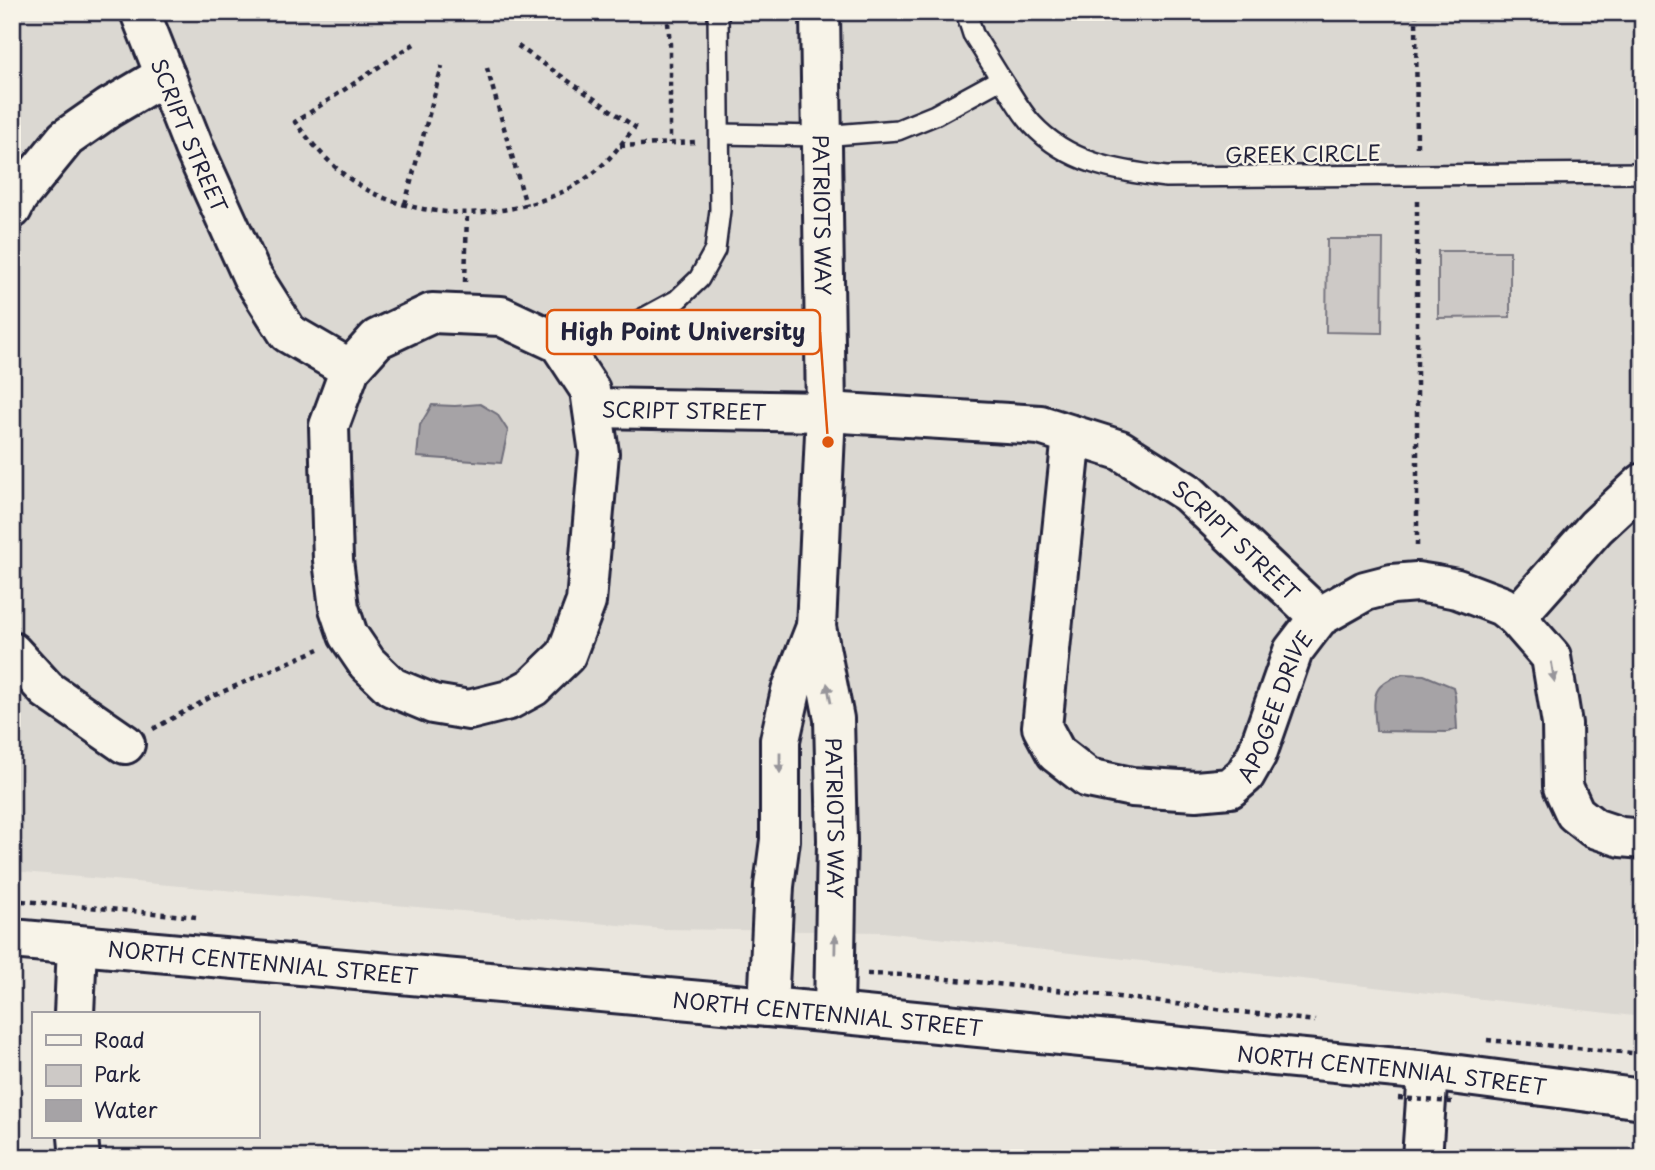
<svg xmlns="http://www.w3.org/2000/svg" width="1655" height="1170" viewBox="0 0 1655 1170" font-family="'Playpen Sans',sans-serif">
  <rect width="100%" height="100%" fill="#eae6de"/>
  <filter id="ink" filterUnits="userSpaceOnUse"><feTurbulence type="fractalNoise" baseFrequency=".0143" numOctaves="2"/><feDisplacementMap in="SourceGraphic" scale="14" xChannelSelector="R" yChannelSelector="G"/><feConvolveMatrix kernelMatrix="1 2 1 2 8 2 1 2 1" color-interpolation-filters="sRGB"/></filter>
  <g filter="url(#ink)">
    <!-- built -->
    <polygon fill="#dbd8d2" points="12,12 1643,12 1643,1017 883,932 663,929 12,871"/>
    <!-- green -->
    <g fill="#cdc9c6" stroke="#787680" stroke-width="2">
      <polygon points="1327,239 1383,239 1382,333 1326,332"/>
      <polygon points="1438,251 1510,251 1510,317 1438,318"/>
    </g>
    <!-- water -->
    <g fill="#a6a3a6" stroke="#716f7b" stroke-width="2">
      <polygon points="480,404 497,414 508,431 501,463 417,457 420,425 432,405 455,406"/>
      <path d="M 1403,674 L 1424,675 L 1453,687 L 1455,695 L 1457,729 L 1448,732 L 1376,731 C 1374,699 1368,685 1403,674 Z"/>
    </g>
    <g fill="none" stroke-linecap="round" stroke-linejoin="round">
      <defs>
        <g id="lane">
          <path d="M 1001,79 C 1011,93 1020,111 1032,124 C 1068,163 1116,171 1166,177 L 1643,173"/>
          <polyline points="721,134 821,136 898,130 935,115 1001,79 973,34 966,12"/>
          <polyline points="631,325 677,300 699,279 715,250 720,210 718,12"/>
        </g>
        <g id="street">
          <path id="s1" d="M 140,12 L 194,148 L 252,276 L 288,333 L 350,369"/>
          <path id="s2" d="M 820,12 L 826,412 L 816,627 L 834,719 L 837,840 L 834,1013"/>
          <polyline points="12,209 18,197 66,138 109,108 165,75"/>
          <polygon points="432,313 501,316 559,343 590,390 599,453 586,602 566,655 533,687 509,700 469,710 433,704 392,687 367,663 348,635 339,608 333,560 329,426 350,369 377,339"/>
          <path id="s3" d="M 593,408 L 826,412 L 1040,425 L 1120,450 L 1188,493 L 1319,617"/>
          <path id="s4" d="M 1072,435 L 1042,727 L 1056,753 L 1088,778 L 1132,787 L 1196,791 L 1230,788 L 1245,775 L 1257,754 L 1293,651 L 1319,617 L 1365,591 L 1392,584 L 1417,582 L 1436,585 L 1457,589 L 1502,606 L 1516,617 L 1551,657 L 1562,724 L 1563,787 L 1575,813 L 1594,828 L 1621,837 L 1643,839"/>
          <polyline points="1516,617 1596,527 1643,483"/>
          <polyline points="12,652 47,690 125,744"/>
          <polyline points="768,1007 774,886 780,840 780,740 791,691 816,627"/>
          <polyline points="74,1014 77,946"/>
          <polyline points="78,1137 80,1158"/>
          <polyline points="1422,1158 1428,1071"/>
        </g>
        <g id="secondary">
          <path id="s5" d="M 12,939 L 834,1013 L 1428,1071 L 1643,1099"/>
        </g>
      </defs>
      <!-- lane casing -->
      <use href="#lane" stroke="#22223b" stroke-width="24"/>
      <!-- street casing -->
      <use href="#street" stroke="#22223b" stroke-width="44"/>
      <!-- secondary casing -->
      <use href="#secondary" stroke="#22223b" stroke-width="44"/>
      <!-- path -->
      <g stroke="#22223b" stroke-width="4.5" stroke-dasharray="5 5" stroke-linecap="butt">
        <polyline points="667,12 670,44 670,143"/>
        <polyline points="1416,12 1417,151"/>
        <path d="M 414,44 L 295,122 C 313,145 330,165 354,182 C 421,227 533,222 596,171 C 611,158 622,143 635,127 L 515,44"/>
        <polyline points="487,68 526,205"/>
        <polyline points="620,146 695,142"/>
        <polyline points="405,204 442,66"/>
        <polyline points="465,282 467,214"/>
        <polyline points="1417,546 1417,198"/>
        <polyline points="153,729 211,697 319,649"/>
        <polyline points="12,900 196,917"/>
        <polyline points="867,974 907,975 1086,993 1315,1021"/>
        <polyline points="1487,1040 1643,1054"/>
      </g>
      <!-- lane -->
      <use href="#lane" stroke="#f7f3e8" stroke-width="19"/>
      <!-- street -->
      <use href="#street" stroke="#f7f3e8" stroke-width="38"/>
      <!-- secondary -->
      <use href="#secondary" stroke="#f7f3e8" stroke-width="38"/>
      <!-- path-bridge -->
      <polyline stroke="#22223b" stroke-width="4.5" stroke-dasharray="5 5" stroke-linecap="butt" points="1398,1098 1452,1102"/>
    </g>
    <!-- one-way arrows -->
    <defs><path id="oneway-solid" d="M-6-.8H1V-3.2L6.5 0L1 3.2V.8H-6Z" transform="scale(1.75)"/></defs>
    <g fill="#97959a">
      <use href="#oneway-solid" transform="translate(1553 672) rotate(81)"/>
      <use href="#oneway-solid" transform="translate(829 693) rotate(-101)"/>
      <use href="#oneway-solid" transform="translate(780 763) rotate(90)"/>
      <use href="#oneway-solid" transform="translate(835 944) rotate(-89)"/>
    </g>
  </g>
  <g text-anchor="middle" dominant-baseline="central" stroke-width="5" stroke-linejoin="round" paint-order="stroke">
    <!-- street labels -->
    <g font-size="21" fill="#22223b" stroke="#f7f3e8">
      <text stroke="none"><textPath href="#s1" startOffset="133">SCRIPT STREET</textPath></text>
      <text transform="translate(1303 153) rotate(-1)">GREEK CIRCLE</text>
      <text stroke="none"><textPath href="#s2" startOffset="203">PATRIOTS WAY</textPath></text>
      <text stroke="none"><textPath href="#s3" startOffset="91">SCRIPT STREET</textPath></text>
      <text stroke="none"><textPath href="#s3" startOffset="679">SCRIPT STREET</textPath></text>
      <text stroke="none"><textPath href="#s4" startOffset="602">APOGEE DRIVE</textPath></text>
      <text stroke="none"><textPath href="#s2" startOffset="808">PATRIOTS WAY</textPath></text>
      <text stroke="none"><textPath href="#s5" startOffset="252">NORTH CENTENNIAL STREET</textPath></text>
      <text stroke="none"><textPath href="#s5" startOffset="819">NORTH CENTENNIAL STREET</textPath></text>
      <text stroke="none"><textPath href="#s5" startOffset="1386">NORTH CENTENNIAL STREET</textPath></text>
    </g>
  </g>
  <!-- callouts -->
  <path fill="none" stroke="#de560e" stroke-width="2.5" d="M828 442L820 332"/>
  <circle fill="#de560e" stroke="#f7f3e8" stroke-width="2.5" cx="828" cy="442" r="7"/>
  <rect fill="#f7f3e8" stroke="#de560e" stroke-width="2.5" x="547" y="310" width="273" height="44" rx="7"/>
  <g font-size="23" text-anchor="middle" font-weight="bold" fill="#22223b">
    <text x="683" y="340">High Point University</text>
  </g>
  <!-- margin -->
  <rect width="1655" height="1170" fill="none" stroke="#f7f3e8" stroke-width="42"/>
  <rect x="21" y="21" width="1613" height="1128" fill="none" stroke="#22223b" stroke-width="2.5" filter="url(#ink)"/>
  <!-- legend -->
  <rect x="32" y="1012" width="228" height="126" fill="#f7f3e8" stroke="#a29fa3" stroke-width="2"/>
  <rect x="46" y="1035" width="35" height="10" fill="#f7f3e8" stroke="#a29fa3" stroke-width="2"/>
  <text x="94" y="1048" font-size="21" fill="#22223b">Road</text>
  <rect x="46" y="1065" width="35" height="21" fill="#cdc9c6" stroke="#a29fa3" stroke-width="2"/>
  <text x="94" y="1082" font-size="21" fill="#22223b">Park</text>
  <rect x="46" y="1100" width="35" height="21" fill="#a6a3a6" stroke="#a29fa3" stroke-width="2"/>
  <text x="94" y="1118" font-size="21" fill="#22223b">Water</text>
</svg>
